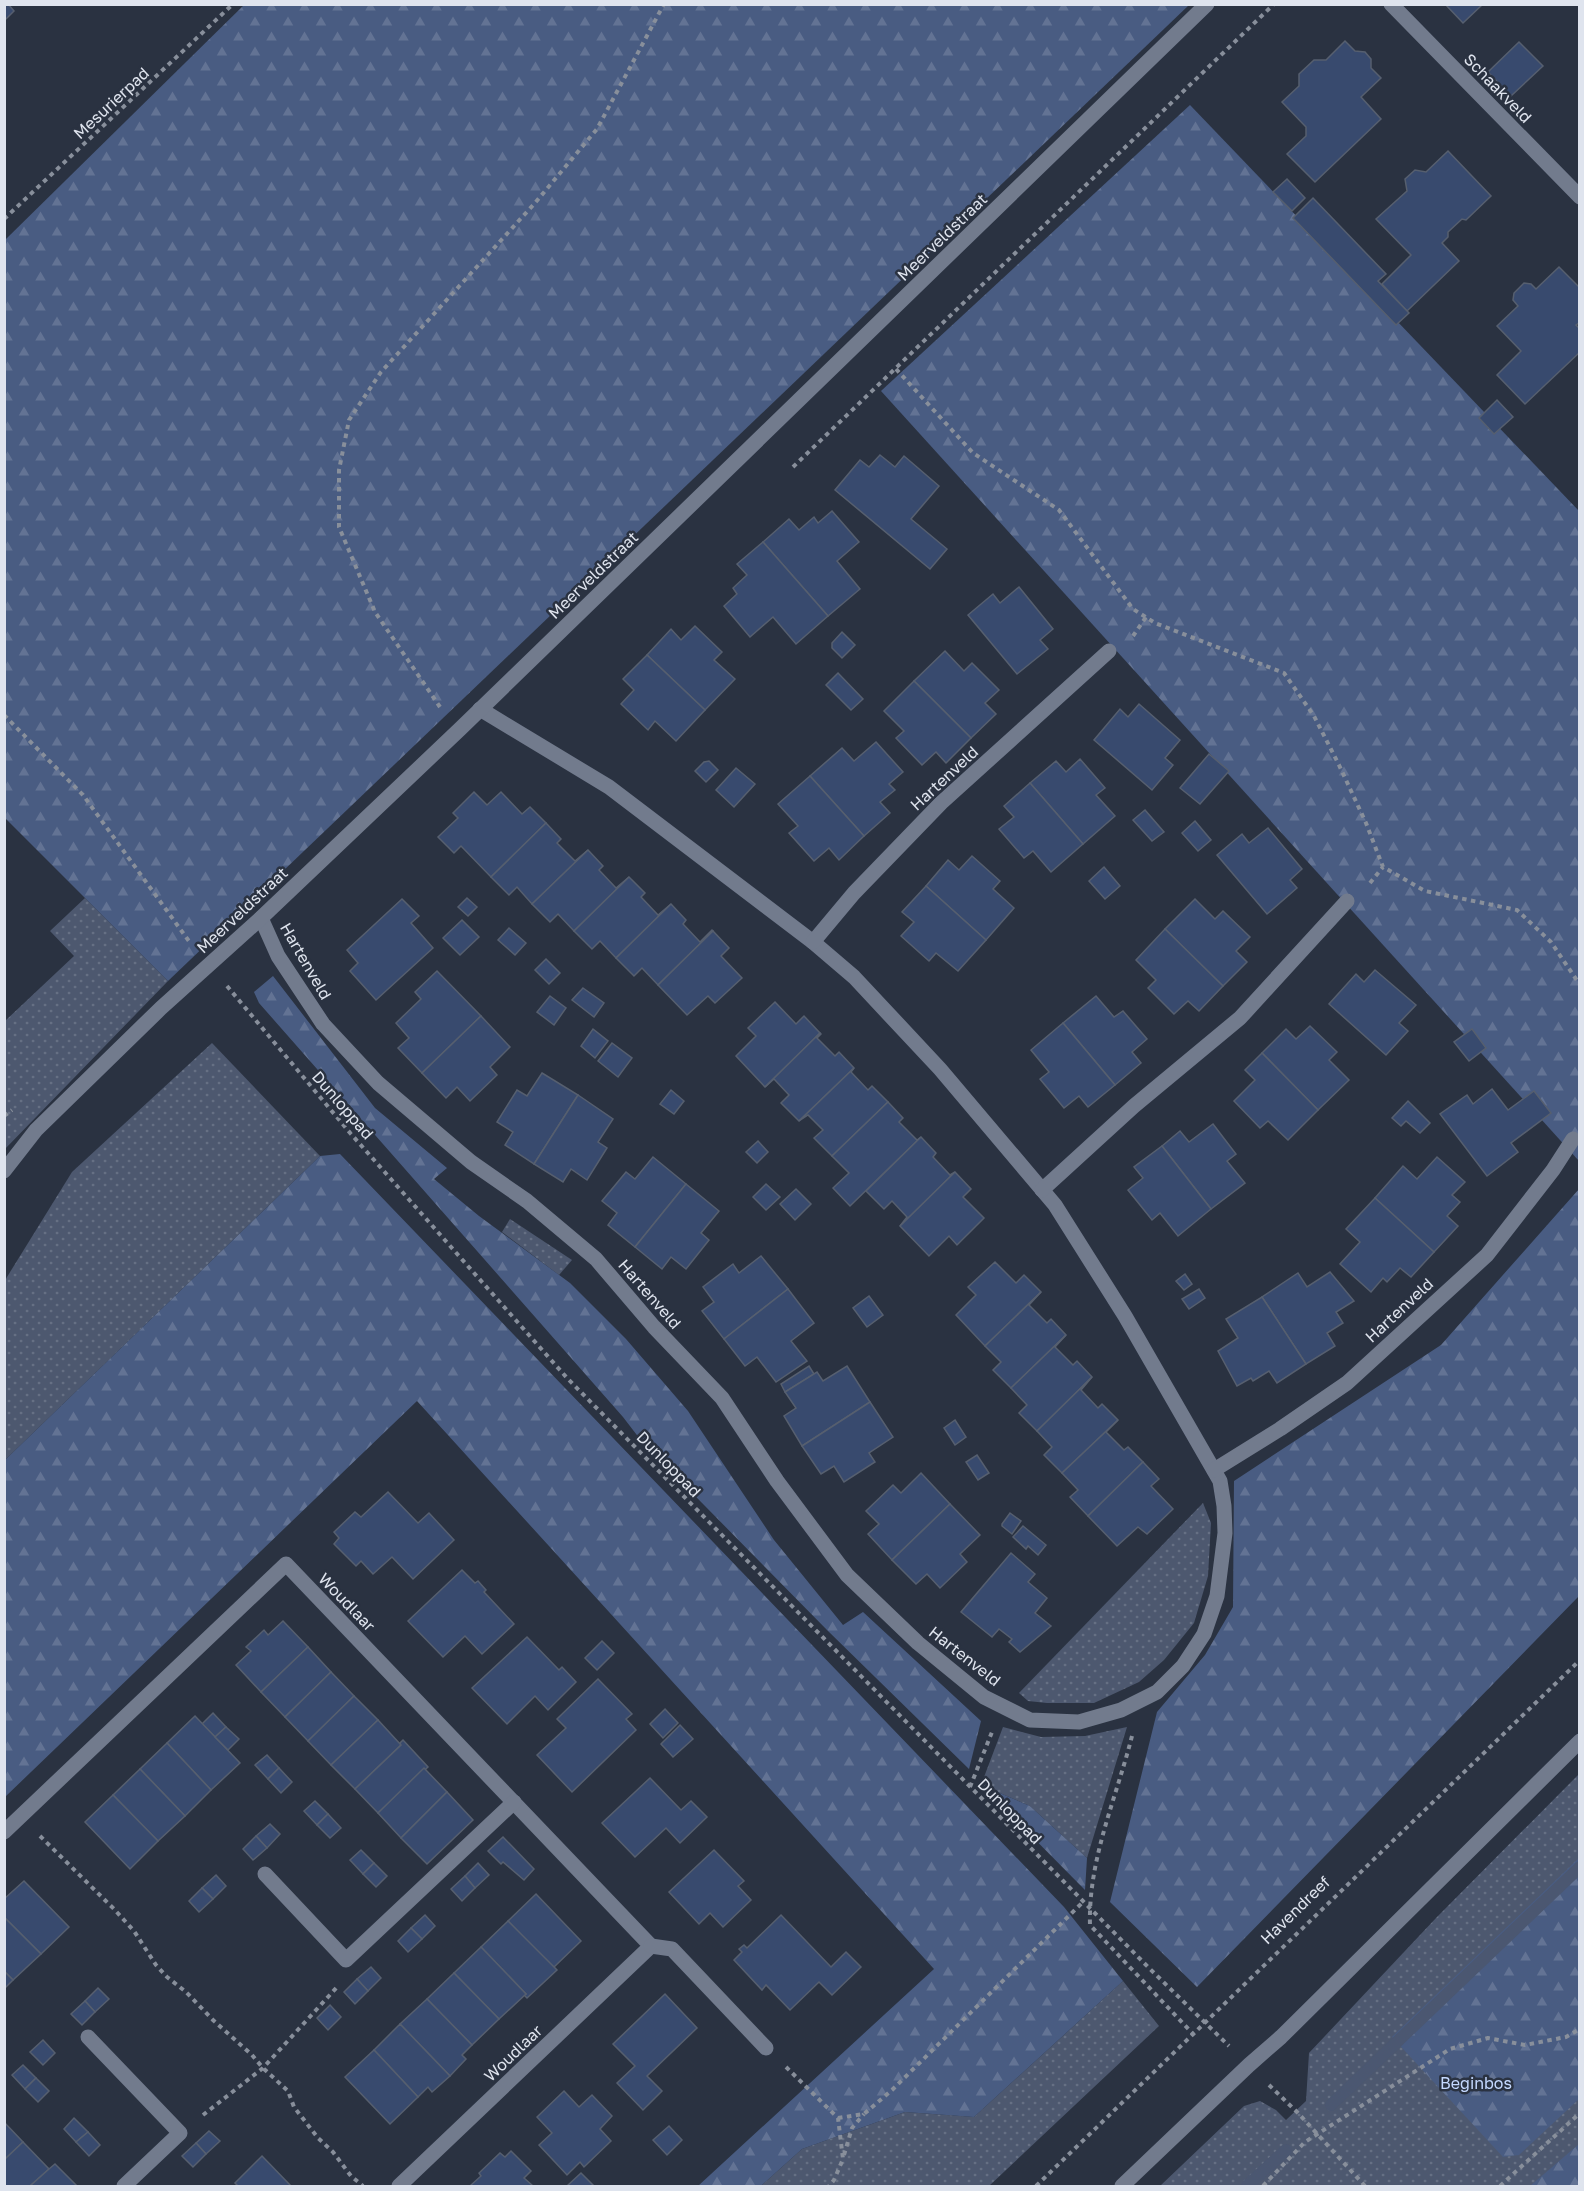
<svg xmlns="http://www.w3.org/2000/svg" width="1584" height="2191" viewBox="0 0 1584 2191" font-family="'Golos Text',sans-serif">
  <defs>
    <pattern id="green-dots" width="8" height="8" patternUnits="userSpaceOnUse" patternTransform="scale(1.5)"><rect width="8" height="8" fill="#4d586f"/><path d="M2 2h.1M6 6h.1" fill="none" stroke="#667084" stroke-width="1.8" stroke-linecap="round"/></pattern>
    <pattern id="forest-firs" width="22" height="20" patternUnits="userSpaceOnUse" patternTransform="scale(1.5)"><rect width="22" height="20" fill="#495c82"/><path d="M5 1l3.5 6h-7zM16 11l3.5 6h-7z" fill="#637394"/></pattern>
  </defs>
  <rect width="100%" height="100%" fill="#2a3241"/>
  <!-- green -->
  <g fill="url(#green-dots)">
    <polygon points="85,898 168,981 5,1149 5,1021 74,956 50,931"/>
    <polygon points="212,1043 320,1156 5,1460 4,1283 7,1277 72,1172"/>
    <polygon points="510,1219 572,1260 559,1275 502,1232"/>
    <polygon points="1203,1503 1211,1523 1208,1576 1194,1623 1164,1660 1139,1682 1094,1703 1047,1703 1028,1701 1019,1693"/>
    <polygon points="1003,1727 1041,1737 1085,1736 1127,1727 1087,1858 1030,1806 981,1785"/>
    <polygon points="1579,1774 1579,2186 1160,2186 1244,2106 1260,2101 1276,2110 1286,2120 1306,2101 1309,2053 1436,1918"/>
    <polygon points="1123,1981 1159,2026 989,2186 761,2186 802,2149 905,2112 974,2117"/>
  </g>
  <!-- forest -->
  <g fill="url(#forest-firs)">
    <polygon points="245,4 1189,5 168,981 5,818 5,240"/>
    <polygon points="1190,105 1579,511 1579,1161 881,391"/>
    <polygon points="273,976 375,1108 447,1168 434,1179 479,1216 570,1283 626,1339 688,1411 774,1540 843,1625 863,1612 981,1721 969,1769 828,1631 643,1443 623,1417 259,1003 254,992"/>
    <polygon points="340,1154 1064,1907 1123,1981 974,2117 905,2112 802,2149 761,2186 698,2186 934,1969 417,1401 5,1797 5,1460 320,1156"/>
    <polygon points="1579,1189 1579,1596 1197,1987 1110,1902 1157,1712 1205,1655 1233,1607 1234,1481 1441,1345"/>
    <polygon points="981,1785 1030,1806 1087,1858 1085,1890"/>
    <polygon points="1579,1858 1579,2099 1519,2155 1503,2157 1392,2037"/>
    <polygon points="1579,2144 1579,2186 1530,2186"/>
  </g>
  <g fill="none" stroke-linecap="round" stroke-linejoin="round">
    <!-- stream -->
    <g stroke="#4b5771" stroke-width="12">
      <polyline points="1331,2105 1580,1867"/>
      <polyline points="1247,2186 1286,2150"/>
    </g>
  </g>
  <!-- building -->
  <g fill="#384a6e" stroke="#565f6f" stroke-width="1.5">
    <polygon points="4,4 8,4 14,11 4,21"/>
    <polygon points="1445,4 1483,4 1463,23"/>
    <polygon points="1345,41 1355,51 1365,52 1371,59 1371,68 1381,78 1361,97 1381,119 1315,182 1287,154 1306,136 1306,127 1282,102 1299,86 1299,74 1314,60 1326,60"/>
    <polygon points="1519,42 1543,66 1511,96 1488,72"/>
    <polygon points="1448,151 1491,196 1466,220 1462,219 1448,232 1448,237 1442,243 1459,261 1407,311 1382,284 1411,255 1376,219 1407,191 1405,179 1415,170 1426,172"/>
    <polygon points="1287,179 1305,198 1292,211 1273,192"/>
    <polygon points="1313,198 1386,274 1378,281 1409,313 1396,325 1293,218"/>
    <polygon points="1559,267 1580,288 1580,322 1576,325 1580,329 1580,352 1525,404 1497,375 1521,351 1497,326 1518,306 1513,300 1514,293 1524,283 1531,284 1536,289"/>
    <polygon points="1497,400 1513,417 1494,434 1479,418"/>
    <polygon points="880,455 895,467 904,456 939,486 911,519 947,549 930,569 835,490 860,460 869,467"/>
    <polygon points="832,511 859,542 837,561 860,589 828,616 763,542 789,519 799,530 814,517 818,523"/>
    <polygon points="763,542 828,616 796,644 773,617 750,637 724,606 737,594 733,588 747,575 737,564"/>
    <polygon points="1019,587 1053,629 1040,640 1048,649 1017,674 968,615 993,594 1000,603"/>
    <polygon points="695,626 722,652 714,660 735,679 705,710 647,655 671,629 681,640"/>
    <polygon points="842,632 855,645 842,658 832,648 832,643"/>
    <polygon points="945,651 964,671 972,663 999,690 985,703 996,714 971,738 914,681"/>
    <polygon points="647,655 705,710 676,741 655,721 648,730 621,704 634,690 623,679"/>
    <polygon points="838,673 863,699 851,710 826,685"/>
    <polygon points="914,681 971,738 946,763 936,752 922,765 896,738 904,731 884,711"/>
    <polygon points="1139,704 1180,740 1165,758 1173,765 1152,790 1094,740 1120,709 1128,717"/>
    <polygon points="876,742 903,772 889,784 895,790 880,802 890,813 864,836 810,776 842,748 854,761"/>
    <polygon points="1209,754 1229,771 1200,804 1180,788"/>
    <polygon points="1080,759 1105,788 1096,795 1115,816 1083,844 1030,783 1056,761 1066,772"/>
    <polygon points="709,761 718,770 706,782 695,771 704,762"/>
    <polygon points="736,768 755,784 734,807 716,790"/>
    <polygon points="810,776 864,836 839,860 829,848 814,861 789,833 798,826 778,804"/>
    <polygon points="1030,783 1083,844 1051,872 1033,851 1024,858 999,829 1014,817 1004,806"/>
    <polygon points="474,792 487,805 501,792 522,814 530,807 546,823 491,877 461,846 454,853 438,837 458,818 453,813"/>
    <polygon points="1145,810 1164,832 1152,841 1133,820"/>
    <polygon points="1195,821 1211,840 1198,851 1182,833"/>
    <polygon points="546,823 561,839 557,843 575,861 588,850 532,904 517,887 509,895 491,877"/>
    <polygon points="1268,828 1302,869 1290,880 1297,888 1267,914 1217,855 1242,834 1249,843"/>
    <polygon points="588,850 603,866 599,870 616,888 629,877 574,931 558,914 550,922 532,904"/>
    <polygon points="972,856 1000,881 993,889 1014,908 986,940 926,886 948,860 959,870"/>
    <polygon points="1104,867 1120,886 1105,899 1089,881"/>
    <polygon points="629,877 645,893 641,897 658,915 671,904 616,958 600,941 592,949 574,931"/>
    <polygon points="926,886 986,940 958,971 936,953 929,961 901,936 914,922 902,912"/>
    <polygon points="467,898 477,907 468,916 458,907"/>
    <polygon points="402,899 419,916 411,923 433,948 376,1000 350,971 358,963 347,950"/>
    <polygon points="1195,899 1215,919 1223,911 1250,937 1236,951 1247,962 1223,986 1165,929"/>
    <polygon points="671,904 686,920 683,924 700,942 712,930 713,931 658,985 642,968 634,976 616,958"/>
    <polygon points="462,920 479,937 460,955 443,938"/>
    <polygon points="509,928 526,943 515,955 498,940"/>
    <polygon points="1165,929 1223,986 1199,1011 1188,1001 1174,1014 1148,988 1156,980 1136,960"/>
    <polygon points="713,931 729,948 721,956 742,978 715,1003 708,996 687,1015 658,985"/>
    <polygon points="546,959 560,973 549,984 535,970"/>
    <polygon points="1375,970 1416,1005 1399,1023 1408,1031 1386,1055 1329,1004 1356,974 1364,982"/>
    <polygon points="437,971 481,1016 422,1073 398,1048 409,1038 396,1023 421,999 415,992"/>
    <polygon points="583,988 604,1003 594,1017 572,1000"/>
    <polygon points="550,996 566,1008 554,1025 537,1012"/>
    <polygon points="1096,996 1114,1017 1123,1011 1147,1039 1132,1052 1141,1063 1115,1085 1063,1023"/>
    <polygon points="775,1002 796,1024 804,1016 820,1033 765,1087 736,1056 756,1036 748,1028"/>
    <polygon points="481,1016 510,1047 490,1067 497,1075 470,1101 457,1087 446,1098 422,1073"/>
    <polygon points="1063,1023 1115,1085 1088,1107 1079,1096 1064,1108 1040,1079 1049,1072 1031,1050"/>
    <polygon points="1310,1026 1337,1052 1329,1060 1349,1080 1318,1110 1262,1053 1286,1029 1296,1039"/>
    <polygon points="593,1029 608,1041 595,1058 581,1046"/>
    <polygon points="1472,1029 1486,1048 1469,1061 1454,1042"/>
    <polygon points="820,1033 821,1034 817,1038 835,1056 839,1052 854,1068 799,1121 781,1103 789,1095 774,1079 765,1087"/>
    <polygon points="612,1043 632,1058 618,1077 598,1061"/>
    <polygon points="1262,1053 1318,1110 1288,1140 1268,1121 1260,1128 1234,1101 1255,1080 1245,1070"/>
    <polygon points="854,1068 851,1072 868,1090 872,1086 888,1102 832,1156 814,1138 823,1130 808,1115 799,1121"/>
    <polygon points="542,1073 578,1095 534,1164 505,1145 513,1132 497,1122 517,1090 527,1096"/>
    <polygon points="1492,1089 1508,1110 1534,1091 1551,1113 1511,1143 1518,1152 1487,1176 1440,1114 1467,1095 1473,1104"/>
    <polygon points="671,1090 684,1101 674,1114 660,1104"/>
    <polygon points="578,1095 613,1119 598,1142 607,1148 587,1180 571,1169 563,1182 534,1164"/>
    <polygon points="1408,1101 1430,1123 1420,1133 1406,1121 1401,1126 1392,1118"/>
    <polygon points="888,1102 903,1118 899,1122 917,1140 921,1137 850,1206 833,1188 849,1173 832,1156"/>
    <polygon points="1213,1124 1236,1154 1227,1161 1245,1183 1211,1209 1162,1146 1180,1131 1189,1142"/>
    <polygon points="921,1137 936,1153 933,1157 950,1175 955,1172 900,1226 907,1217 892,1201 884,1209 866,1191"/>
    <polygon points="758,1141 768,1152 757,1163 746,1152"/>
    <polygon points="1162,1146 1211,1209 1178,1236 1160,1213 1152,1220 1128,1190 1143,1178 1134,1167"/>
    <polygon points="653,1157 686,1184 635,1247 608,1225 617,1213 602,1201 626,1172 635,1179"/>
    <polygon points="1437,1157 1465,1182 1452,1195 1460,1202 1447,1216 1458,1226 1434,1252 1375,1198 1403,1166 1417,1179"/>
    <polygon points="955,1172 971,1189 963,1197 984,1218 957,1245 949,1236 929,1256 900,1226"/>
    <polygon points="686,1184 719,1211 701,1233 709,1240 686,1269 671,1257 662,1269 635,1247"/>
    <polygon points="766,1184 780,1197 766,1210 753,1197"/>
    <polygon points="796,1189 811,1204 795,1220 780,1204"/>
    <polygon points="1375,1198 1434,1252 1411,1277 1400,1268 1387,1282 1383,1278 1371,1292 1340,1264 1360,1242 1346,1229"/>
    <polygon points="761,1256 788,1289 724,1339 702,1311 714,1302 703,1287 733,1264 739,1273"/>
    <polygon points="995,1262 1016,1283 1024,1275 1041,1292 985,1346 956,1315 976,1295 968,1287"/>
    <polygon points="1330,1272 1354,1301 1336,1312 1343,1323 1327,1333 1335,1346 1306,1364 1262,1297 1298,1273 1307,1287"/>
    <polygon points="1185,1274 1192,1284 1184,1290 1176,1281"/>
    <polygon points="788,1289 814,1323 791,1341 807,1361 776,1382 757,1357 745,1366 724,1339"/>
    <polygon points="1199,1289 1205,1298 1189,1309 1182,1299"/>
    <polygon points="1041,1292 1029,1305 1047,1323 1051,1319 1066,1335 1011,1388 993,1370 1001,1362 985,1346"/>
    <polygon points="869,1296 883,1315 867,1327 853,1308"/>
    <polygon points="1262,1297 1306,1364 1277,1383 1269,1371 1253,1381 1251,1378 1237,1386 1218,1351 1238,1338 1226,1319"/>
    <polygon points="1066,1335 1055,1347 1073,1365 1077,1361 1092,1377 1037,1431 1019,1413 1027,1405 1011,1388"/>
    <polygon points="809,1366 814,1374 785,1392 781,1384"/>
    <polygon points="847,1366 870,1402 802,1446 784,1416 796,1408 785,1392 817,1372 823,1381"/>
    <polygon points="1092,1377 1081,1390 1098,1408 1102,1404 1118,1420 1062,1473 1044,1455 1052,1447 1037,1431"/>
    <polygon points="870,1402 893,1437 869,1453 875,1462 844,1482 834,1466 821,1474 802,1446"/>
    <polygon points="955,1420 966,1437 955,1445 944,1428"/>
    <polygon points="1118,1420 1106,1432 1124,1450 1128,1447 1143,1462 1088,1516 1070,1497 1078,1490 1062,1473"/>
    <polygon points="977,1455 989,1473 978,1480 966,1462"/>
    <polygon points="1143,1462 1159,1479 1151,1486 1173,1509 1147,1534 1138,1527 1117,1546 1088,1516"/>
    <polygon points="921,1473 950,1504 892,1560 868,1534 879,1524 866,1511 893,1485 901,1493"/>
    <polygon points="388,1492 418,1523 429,1513 454,1540 413,1579 392,1557 373,1574 361,1561 356,1566 334,1544 339,1538 334,1532 355,1512 361,1517"/>
    <polygon points="950,1504 980,1535 960,1554 967,1562 940,1588 927,1574 916,1584 892,1560"/>
    <polygon points="1010,1513 1021,1521 1012,1534 1002,1526 1002,1524"/>
    <polygon points="1023,1526 1046,1545 1038,1555 1028,1546 1026,1549 1013,1537"/>
    <polygon points="1011,1553 1035,1574 1028,1582 1047,1598 1035,1613 1051,1626 1020,1652 1009,1642 1012,1639 999,1629 992,1637 961,1612"/>
    <polygon points="462,1570 475,1583 478,1581 486,1590 484,1592 514,1624 482,1654 465,1636 443,1657 408,1621"/>
    <polygon points="283,1621 308,1647 261,1692 236,1665 251,1651 246,1647 264,1630 268,1635"/>
    <polygon points="527,1637 559,1670 562,1667 576,1682 548,1710 535,1696 507,1724 472,1688"/>
    <polygon points="602,1641 614,1653 597,1670 585,1658"/>
    <polygon points="308,1647 331,1672 285,1717 261,1692"/>
    <polygon points="331,1672 354,1696 308,1741 285,1717"/>
    <polygon points="598,1679 632,1714 626,1719 636,1730 572,1792 537,1755 566,1728 557,1719"/>
    <polygon points="354,1696 378,1720 331,1765 308,1741"/>
    <polygon points="665,1709 678,1723 663,1738 650,1724"/>
    <polygon points="213,1713 226,1727 215,1737 202,1724"/>
    <polygon points="195,1716 240,1763 211,1790 167,1743"/>
    <polygon points="378,1720 401,1745 355,1789 331,1765"/>
    <polygon points="680,1725 693,1739 673,1757 661,1744"/>
    <polygon points="226,1727 239,1739 228,1750 215,1737"/>
    <polygon points="403,1740 428,1767 378,1813 355,1789 401,1745 400,1743"/>
    <polygon points="167,1743 211,1790 185,1816 140,1769"/>
    <polygon points="267,1755 279,1768 268,1779 255,1765"/>
    <polygon points="279,1768 292,1782 281,1793 268,1779"/>
    <polygon points="424,1768 447,1792 401,1838 378,1813"/>
    <polygon points="140,1769 185,1816 158,1841 113,1795"/>
    <polygon points="650,1778 681,1810 691,1801 707,1817 680,1843 666,1828 635,1857 602,1823"/>
    <polygon points="447,1792 473,1820 427,1864 401,1838"/>
    <polygon points="113,1795 158,1841 130,1869 85,1822"/>
    <polygon points="315,1801 328,1814 317,1825 304,1811"/>
    <polygon points="328,1814 341,1828 330,1838 317,1825"/>
    <polygon points="270,1824 280,1834 267,1848 256,1836"/>
    <polygon points="256,1836 267,1848 253,1860 243,1849"/>
    <polygon points="503,1837 534,1869 524,1880 503,1862 501,1864 488,1851"/>
    <polygon points="361,1850 374,1863 363,1874 350,1860"/>
    <polygon points="714,1850 744,1881 738,1886 751,1900 723,1927 710,1913 699,1924 669,1892"/>
    <polygon points="374,1863 387,1876 376,1887 363,1874"/>
    <polygon points="478,1863 489,1875 475,1888 465,1876"/>
    <polygon points="216,1875 226,1886 213,1899 202,1888"/>
    <polygon points="465,1876 475,1888 462,1901 451,1889"/>
    <polygon points="24,1881 69,1927 41,1954 4,1917 4,1899"/>
    <polygon points="202,1888 213,1899 199,1912 189,1901"/>
    <polygon points="536,1894 581,1941 553,1968 508,1921"/>
    <polygon points="425,1915 435,1926 422,1939 411,1928"/>
    <polygon points="781,1915 831,1967 846,1952 861,1967 832,1995 819,1982 790,2010 766,1985 762,1990 734,1960 742,1952 739,1949 744,1945 747,1948"/>
    <polygon points="4,1917 41,1954 13,1980 4,1971"/>
    <polygon points="508,1921 557,1970 527,1998 524,1995 526,1994 481,1947"/>
    <polygon points="411,1928 422,1939 408,1952 398,1941"/>
    <polygon points="481,1947 526,1994 499,2019 454,1973"/>
    <polygon points="371,1967 381,1978 368,1991 357,1979"/>
    <polygon points="4,1971 13,1980 4,1989"/>
    <polygon points="454,1973 499,2019 472,2045 427,1999"/>
    <polygon points="357,1979 368,1991 355,2004 344,1992"/>
    <polygon points="98,1988 109,1999 95,2012 85,2001"/>
    <polygon points="665,1994 697,2028 647,2076 662,2091 643,2110 617,2083 635,2066 613,2044"/>
    <polygon points="427,1999 472,2045 462,2055 466,2059 450,2076 400,2024"/>
    <polygon points="85,2001 95,2012 82,2025 71,2014"/>
    <polygon points="330,2005 341,2017 328,2030 317,2018"/>
    <polygon points="400,2024 450,2076 432,2092 428,2087 418,2097 374,2050"/>
    <polygon points="43,2040 55,2053 43,2065 30,2052"/>
    <polygon points="374,2050 418,2097 390,2124 345,2077"/>
    <polygon points="23,2065 36,2078 25,2089 12,2075"/>
    <polygon points="36,2078 49,2091 38,2102 25,2089"/>
    <polygon points="564,2091 579,2107 592,2095 612,2116 600,2129 611,2141 584,2167 580,2162 567,2175 539,2145 552,2133 537,2117"/>
    <polygon points="74,2118 88,2132 76,2142 64,2129"/>
    <polygon points="4,2122 23,2142 4,2160"/>
    <polygon points="669,2126 682,2140 667,2155 653,2140"/>
    <polygon points="209,2131 220,2141 206,2154 196,2143"/>
    <polygon points="88,2132 100,2145 89,2156 76,2142"/>
    <polygon points="23,2142 49,2169 30,2186 4,2186 4,2160"/>
    <polygon points="196,2143 206,2154 193,2167 182,2156"/>
    <polygon points="511,2151 531,2171 524,2178 533,2186 470,2186 481,2176 479,2173 500,2153 505,2157"/>
    <polygon points="262,2156 291,2186 238,2186 235,2183"/>
    <polygon points="55,2164 77,2186 30,2186 49,2169"/>
    <polygon points="581,2173 594,2186 567,2186"/>
  </g>
  <g fill="none" stroke-linecap="round" stroke-linejoin="round">
    <!-- path -->
    <g stroke="#888f9b" stroke-width="4" stroke-dasharray="4.5 4.5" stroke-linecap="butt">
      <polyline points="4,219 233,4"/>
      <polyline points="896,369 973,453 1059,510 1133,609 1155,623 1284,673 1314,716 1339,765 1366,823 1383,867 1425,891 1517,910 1551,942 1580,985"/>
      <polyline points="793,467 1274,4"/>
      <polyline points="1133,636 1146,617"/>
      <polyline points="440,707 375,612 339,527 339,470 349,420 381,372 535,203 597,129 664,4"/>
      <polyline points="4,715 83,795 191,944"/>
      <polyline points="1370,883 1383,867"/>
      <polyline points="227,986 351,1134 567,1378 1149,1968 1229,2046"/>
      <polyline points="4,1116 12,1110"/>
      <path d="M 1132,1736 C 1116,1799 1088,1860 1090,1925 L 1194,2035"/>
      <polyline points="970,1787 992,1732"/>
      <polyline points="40,1836 114,1909 134,1931 156,1965 167,1977 186,1992 213,2020 252,2055 263,2068 288,2091 294,2107 318,2138 333,2152 351,2176 363,2186"/>
      <polyline points="786,2067 838,2118 843,2159 834,2180 829,2186"/>
      <polyline points="1269,2085 1298,2113 1365,2186"/>
      <polyline points="203,2115 263,2068 338,1986"/>
      <polyline points="838,2118 864,2114 892,2090 1083,1902"/>
      <polyline points="844,2155 852,2128 864,2114"/>
      <polyline points="1036,2186 1580,1660"/>
      <polyline points="1263,2186 1305,2142 1450,2049 1488,2038 1525,2045 1566,2037 1580,2029"/>
      <polyline points="1500,2186 1580,2113"/>
    </g>
    <!-- minor -->
    <g stroke="#727b8d" stroke-width="15">
      <polyline points="1391,4 1580,197"/>
      <polyline points="261,918 278,956 323,1024 378,1083 471,1162 527,1201 596,1259 654,1327 722,1398 777,1481 847,1575 918,1643 984,1697 1030,1720 1079,1722 1121,1710 1157,1692 1183,1666 1204,1634 1217,1596 1225,1533 1224,1506 1220,1481 1125,1316 1055,1205 940,1069 854,977 813,942 609,787 480,709"/>
      <polyline points="813,942 854,893 941,803 1109,651"/>
      <polyline points="4,1171 36,1130 161,1008 261,918 460,729 1207,4"/>
      <polyline points="1042,1190 1134,1106 1240,1018 1347,901"/>
      <polyline points="1214,1470 1280,1429 1347,1383 1487,1255 1553,1170 1573,1139"/>
      <polyline points="4,1832 286,1564 651,1946 399,2186"/>
      <polyline points="265,1874 346,1960 514,1802"/>
      <polyline points="651,1946 672,1949 766,2048"/>
      <polyline points="88,2037 180,2133 124,2186"/>
      <polyline points="1122,2186 1249,2065 1281,2037 1580,1741"/>
    </g>
  </g>
  <g text-anchor="middle" dominant-baseline="central" stroke-width="5" stroke-linejoin="round" paint-order="stroke">
    <!-- street labels -->
    <g font-size="16" fill="#dfe4ee" stroke="#2a3241">
      <text transform="translate(1498 88) rotate(46)">Schaakveld</text>
      <text transform="translate(111 103) rotate(-43)">Mesurierpad</text>
      <text transform="translate(942 237) rotate(-44)">Meerveldstraat</text>
      <text transform="translate(593 575) rotate(-44)">Meerveldstraat</text>
      <text transform="translate(944 778) rotate(-43)">Hartenveld</text>
      <text transform="translate(242 910) rotate(-43)">Meerveldstraat</text>
      <text transform="translate(306 961) rotate(60)">Hartenveld</text>
      <text transform="translate(343 1105) rotate(49)">Dunloppad</text>
      <text transform="translate(650 1294) rotate(49)">Hartenveld</text>
      <text transform="translate(1399 1310) rotate(-43)">Hartenveld</text>
      <text transform="translate(669 1464) rotate(46)">Dunloppad</text>
      <text transform="translate(347 1602) rotate(46)">Woudlaar</text>
      <text transform="translate(965 1656) rotate(38)">Hartenveld</text>
      <text transform="translate(1010 1811) rotate(46)">Dunloppad</text>
      <text transform="translate(1295 1910) rotate(-44)">Havendreef</text>
      <text transform="translate(513 2053) rotate(-44)">Woudlaar</text>
    </g>
    <!-- park labels -->
    <g font-size="16" fill="#c5d9ff" stroke="#2a3241">
      <text x="1476" y="2083">Beginbos</text>
    </g>
  </g>
  <!-- border -->
  <rect width="1584" height="2191" fill="none" stroke="#dfe4ee" stroke-width="12"/>
</svg>
